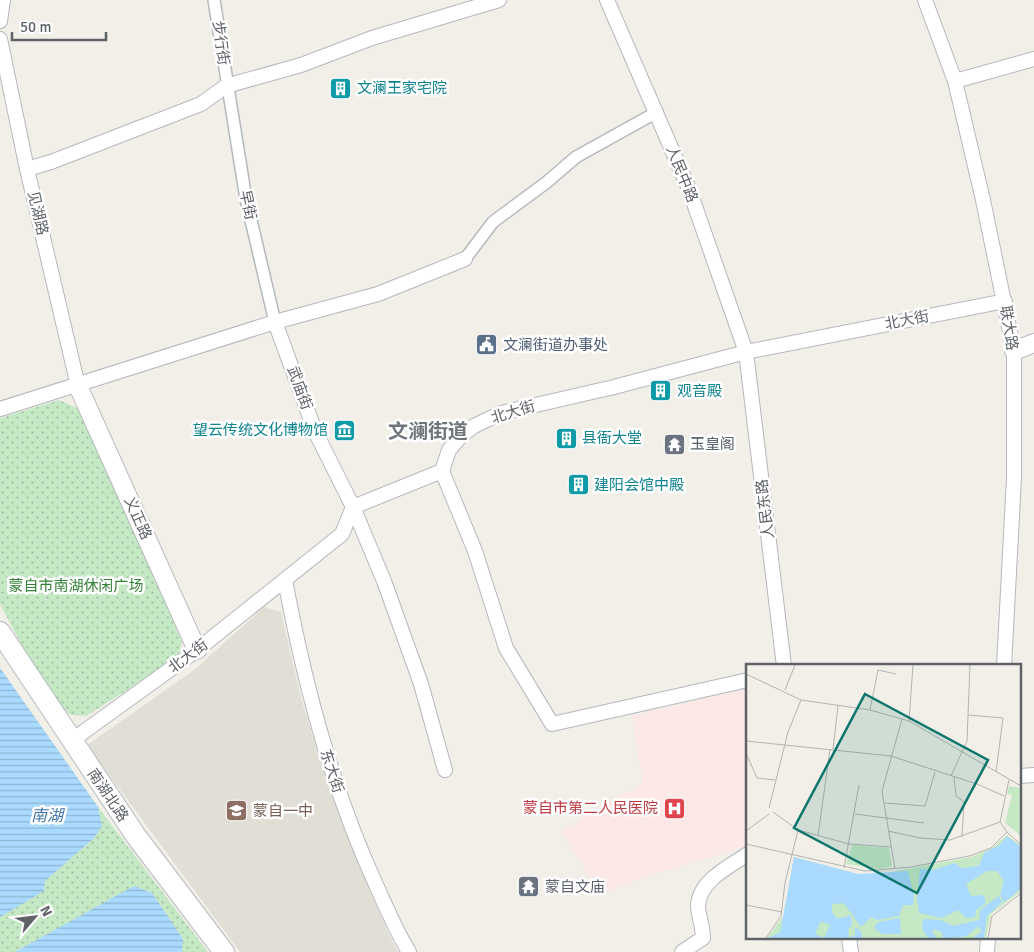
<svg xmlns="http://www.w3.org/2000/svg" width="1034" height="952" viewBox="0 0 1034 952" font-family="Signika,'Noto Sans SC',sans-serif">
  <defs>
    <pattern id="park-dots" width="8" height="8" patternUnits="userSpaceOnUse" patternTransform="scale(1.25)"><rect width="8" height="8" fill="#c5e8c5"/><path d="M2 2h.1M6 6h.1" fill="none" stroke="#a3c0a4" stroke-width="1.8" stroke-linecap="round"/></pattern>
    <pattern id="water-rules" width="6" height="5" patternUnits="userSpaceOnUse" patternTransform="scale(1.25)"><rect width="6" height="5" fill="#aadaff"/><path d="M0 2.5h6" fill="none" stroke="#8eb4d2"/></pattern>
  </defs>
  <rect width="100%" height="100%" fill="#f1efe8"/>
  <!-- education -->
  <polygon fill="#e1ded6" points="264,607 281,612 301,698 325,776 351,845 388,933 398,952 240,952 87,745 193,671"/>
  <!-- medical -->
  <polygon fill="#fce8e6" points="748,688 748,846 657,873 600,894 561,831 643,783 632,716"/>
  <!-- park -->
  <g fill="url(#park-dots)">
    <polygon points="59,400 81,410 182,642 178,658 86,716 72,715 60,708 26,653 0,604 0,418"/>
    <polygon points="0,668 98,807 208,952 0,952"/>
  </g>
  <!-- water -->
  <g fill="url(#water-rules)">
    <polygon points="0,668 98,807 102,826 94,838 45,881 44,891 0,917"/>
    <polygon points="134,886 152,893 183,939 182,952 15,952"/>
  </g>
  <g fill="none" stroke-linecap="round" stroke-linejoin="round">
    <defs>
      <g id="pedestrian">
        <polyline points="214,0 246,199 275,322"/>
        <polyline points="465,259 493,222 547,182 576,157 657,112"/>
      </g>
      <g id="minor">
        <polyline points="607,0 689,189 746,352 784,666"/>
        <polyline points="925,0 955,81 983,200 1014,351 1014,478 1004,666"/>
        <polyline points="0,21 3,0"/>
        <polyline points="0,39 27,169 78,386"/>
        <polyline points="955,81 1034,59"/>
        <polyline points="27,169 51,162 201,104 226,86 301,65 372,38 499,0"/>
        <polyline points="275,322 315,431 353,507 384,581 421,684 445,770"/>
        <polyline points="0,409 275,322 378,294 465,259"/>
        <polyline points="442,471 475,551 506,648 552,724 748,680"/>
        <path d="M 285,580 C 305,686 332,789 377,887 C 387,909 396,931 409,952"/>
        <polyline points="71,741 197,650 342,534 353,507 442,471 449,450 461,436 474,426 501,413 614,387 746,352 1005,301"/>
        <polyline points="1020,776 1034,775"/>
        <polyline points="849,938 851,952"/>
        <path d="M 682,952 L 703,938 C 703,927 699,918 698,907 C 698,881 730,866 748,854"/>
        <polyline points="987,952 988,938"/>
      </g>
      <g id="tertiary">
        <polyline points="1014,351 1034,343"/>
        <polyline points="78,386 197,650"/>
      </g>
      <polyline id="secondary" points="0,632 136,836 224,952"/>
    </defs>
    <!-- pedestrian casing -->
    <use href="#pedestrian" stroke="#b5b8bc" stroke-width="14"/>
    <!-- minor casing -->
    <use href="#minor" stroke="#b5b8bc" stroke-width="16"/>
    <!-- tertiary casing -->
    <use href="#tertiary" stroke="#b5b8bc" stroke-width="20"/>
    <!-- secondary casing -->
    <use href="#secondary" stroke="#b6babf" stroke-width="22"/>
    <!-- pedestrian -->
    <use href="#pedestrian" stroke="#fff" stroke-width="11"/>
    <!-- minor -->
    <use href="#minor" stroke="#fff" stroke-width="14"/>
    <!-- tertiary -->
    <use href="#tertiary" stroke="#fff" stroke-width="18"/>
    <!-- secondary -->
    <use href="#secondary" stroke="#fff" stroke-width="20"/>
  </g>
  <!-- icons -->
  <defs>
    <symbol id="building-square" viewBox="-11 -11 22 22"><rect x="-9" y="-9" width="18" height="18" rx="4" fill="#0f9aa8" stroke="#fff"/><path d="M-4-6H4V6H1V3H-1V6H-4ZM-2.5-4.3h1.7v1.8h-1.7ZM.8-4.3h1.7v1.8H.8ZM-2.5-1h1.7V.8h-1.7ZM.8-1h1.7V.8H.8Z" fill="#fff"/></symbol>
    <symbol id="civic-square" viewBox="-11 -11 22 22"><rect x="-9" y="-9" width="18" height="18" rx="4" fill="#5c6f8a" stroke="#fff"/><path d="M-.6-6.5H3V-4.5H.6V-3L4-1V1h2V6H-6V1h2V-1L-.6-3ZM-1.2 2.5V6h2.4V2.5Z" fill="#fff"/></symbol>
    <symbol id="museum-square" viewBox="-11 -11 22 22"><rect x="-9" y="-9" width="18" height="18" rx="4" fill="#0f9aa8" stroke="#fff"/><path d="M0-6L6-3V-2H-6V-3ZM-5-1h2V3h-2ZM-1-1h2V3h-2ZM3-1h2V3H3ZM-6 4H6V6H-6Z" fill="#fff"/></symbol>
    <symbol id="temple-square" viewBox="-11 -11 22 22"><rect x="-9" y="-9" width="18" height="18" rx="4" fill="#6b7280" stroke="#fff"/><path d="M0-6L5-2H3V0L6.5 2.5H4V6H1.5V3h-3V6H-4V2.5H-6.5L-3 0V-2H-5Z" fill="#fff"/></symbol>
    <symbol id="hospital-square" viewBox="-11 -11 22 22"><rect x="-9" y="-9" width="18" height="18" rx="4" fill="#e0444e" stroke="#fff"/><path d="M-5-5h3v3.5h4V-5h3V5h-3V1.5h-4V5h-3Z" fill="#fff"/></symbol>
    <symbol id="school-square" viewBox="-11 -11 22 22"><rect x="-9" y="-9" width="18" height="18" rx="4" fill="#8d6e63" stroke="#fff"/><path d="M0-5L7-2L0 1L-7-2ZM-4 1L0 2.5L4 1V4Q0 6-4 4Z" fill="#fff"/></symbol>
  </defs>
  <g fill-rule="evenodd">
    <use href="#building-square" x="328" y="76" width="25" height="25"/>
    <use href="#civic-square" x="474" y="332" width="25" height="25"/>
    <use href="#building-square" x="648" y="378" width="25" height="25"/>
    <use href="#museum-square" x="332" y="418" width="25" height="25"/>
    <use href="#building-square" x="554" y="426" width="25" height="25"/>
    <use href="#temple-square" x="662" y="432" width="25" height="25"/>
    <use href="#building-square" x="566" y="472" width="25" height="25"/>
    <use href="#hospital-square" x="662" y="796" width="25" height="25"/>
    <use href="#school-square" x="224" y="798" width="25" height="25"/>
    <use href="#temple-square" x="516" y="874" width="25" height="25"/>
  </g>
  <g text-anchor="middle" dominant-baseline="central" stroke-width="5" stroke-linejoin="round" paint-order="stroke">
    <!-- street labels -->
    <g font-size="15" fill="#5f6368" stroke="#fff">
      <text transform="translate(221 43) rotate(82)">步行街</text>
      <text transform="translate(682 174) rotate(68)">人民中路</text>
      <text transform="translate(248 205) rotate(78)">早街</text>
      <text transform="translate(38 213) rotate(77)">见湖路</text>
      <text transform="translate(907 320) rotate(-11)">北大街</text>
      <text transform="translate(1009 328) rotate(81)">联大路</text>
      <text transform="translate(300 388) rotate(70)">武庙街</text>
      <text transform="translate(513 412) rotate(-17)">北大街</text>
      <text transform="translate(765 509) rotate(-97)">人民东路</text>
      <text transform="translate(138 518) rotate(66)">义正路</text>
      <text transform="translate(188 656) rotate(-37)">北大街</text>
      <text transform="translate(332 771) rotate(72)">东大街</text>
      <text transform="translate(108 795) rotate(56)">南湖北路</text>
    </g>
    <!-- culture labels -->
    <g font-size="15" fill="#0d838f" stroke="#fff" text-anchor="start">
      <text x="357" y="88">文澜王家宅院</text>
      <text x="677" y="391">观音殿</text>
      <text x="328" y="430" text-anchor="end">望云传统文化博物馆</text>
      <text x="582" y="438">县衙大堂</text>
      <text x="594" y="485">建阳会馆中殿</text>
    </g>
    <!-- service labels -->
    <g font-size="15" fill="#4e5e75" stroke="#fff" text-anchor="start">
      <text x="503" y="345">文澜街道办事处</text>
    </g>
    <!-- worship labels -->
    <g font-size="15" fill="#5b616d" stroke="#fff" text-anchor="start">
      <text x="690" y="444">玉皇阁</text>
      <text x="545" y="887">蒙自文庙</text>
    </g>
    <!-- park labels -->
    <g font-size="15" fill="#348238" stroke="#fff">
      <text x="76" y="586">蒙自市南湖休闲广场</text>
    </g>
    <!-- health labels -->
    <g font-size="15" fill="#be3a42" stroke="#fff" text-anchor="end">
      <text x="658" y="808">蒙自市第二人民医院</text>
    </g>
    <!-- education labels -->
    <g font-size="15" fill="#785e54" stroke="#fff" text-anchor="start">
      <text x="253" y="811">蒙自一中</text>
    </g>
    <!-- water labels -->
    <g font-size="16" font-style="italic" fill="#4174aa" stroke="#fff">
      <text x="47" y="816">南湖</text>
    </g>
    <!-- district labels -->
    <g font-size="20" font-weight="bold" fill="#70757a" stroke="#fff">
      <text x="428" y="431">文澜街道</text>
    </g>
  </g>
  <!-- overview -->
  <g transform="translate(746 664)">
    <rect width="275" height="275" fill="#f1efe8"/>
    <path d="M 263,122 L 275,124 L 275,172 L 259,159 L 266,131 L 261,130 Z" fill="#c5e8c5"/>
    <path d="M 261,171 L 275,182 L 275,227 L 245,250 L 240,274 L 21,274 L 38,251 L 48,193 L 112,210 L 134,210 L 225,193 L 246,184 ZM 107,181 L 143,184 L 146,202 L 134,205 L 100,200 Z" fill="#c5e8c5"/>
    <path d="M 261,172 L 275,183 L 275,224 L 266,232 L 258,238 L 254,231 L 258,217 L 251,207 L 241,207 L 220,220 L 225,232 L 235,231 L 239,234 L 239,240 L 230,246 L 229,253 L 220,254 L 212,246 L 196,254 L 173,249 L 171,233 L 174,205 L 187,206 L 208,199 L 216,204 L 233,202 L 238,189 L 254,181 ZM 48,193 L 112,210 L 162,207 L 168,232 L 167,241 L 157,241 L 153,252 L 131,256 L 125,253 L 115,263 L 98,239 L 86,240 L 86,248 L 91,255 L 105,251 L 106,260 L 102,266 L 103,274 L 109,271 L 109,263 L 115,267 L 116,274 L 22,274 L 33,269 L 35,264 ZM 75,257 L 84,261 L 78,274 L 69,270 ZM 253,232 L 256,238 L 241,252 L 238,274 L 227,274 L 236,267 L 232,262 L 221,272 L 204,274 L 197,274 L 196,268 L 188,265 L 186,267 L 190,274 L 182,274 L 176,264 L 177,255 L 195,256 L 207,262 L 233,256 L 234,246 ZM 154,254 L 155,270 L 136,270 L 128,264 L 132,258 Z" fill="#aadaff" fill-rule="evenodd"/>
    <path fill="none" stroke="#b3b3b1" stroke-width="1" d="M 0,10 L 55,36 L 124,46 L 163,57 L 275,122M 39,26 L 49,1M 124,46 L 132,6 L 150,10M 222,51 L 257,54 L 250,108M 163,57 L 167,1M 0,77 L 145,92 L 231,120 L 258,132M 87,85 L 92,42M 0,89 L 11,114 L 29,116M 205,112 L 221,77 L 224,1M 208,113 L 210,132 L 218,138 L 216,173M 139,139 L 179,142 L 189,108M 23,144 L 42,68 L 55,36M 27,148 L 52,166 L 103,180 L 145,183M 109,150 L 178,159M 0,167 L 23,150M 142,167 L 174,174 L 204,176 L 254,158M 261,168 L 254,158 L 263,116M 72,172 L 84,85M 0,180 L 119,207 L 165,203 L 223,192 L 245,184 L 261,168 L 275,181M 98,204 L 113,121M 149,205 L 136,127 L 156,55M 0,241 L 36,248M 20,274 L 35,252 L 39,219 L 52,166M 242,274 L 246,252 L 275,229"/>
    <path fill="#0f766e" fill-opacity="0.15" stroke="#0f766e" stroke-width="2.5" d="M 119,30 L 242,96 L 171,229 L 48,164 Z"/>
    <rect width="275" height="275" fill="none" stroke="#5f6368" stroke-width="2.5"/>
  </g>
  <!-- north arrow -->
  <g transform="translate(35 917) rotate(62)" stroke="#ffffff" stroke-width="4" paint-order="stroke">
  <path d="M0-4L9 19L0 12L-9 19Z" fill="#5f6368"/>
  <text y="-8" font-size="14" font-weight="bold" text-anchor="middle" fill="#5f6368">N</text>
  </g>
  <!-- scale -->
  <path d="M12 32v8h94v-8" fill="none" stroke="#5f6368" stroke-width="2.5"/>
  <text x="20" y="32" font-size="15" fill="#5f6368" stroke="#ffffff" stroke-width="4" paint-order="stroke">50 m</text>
</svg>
